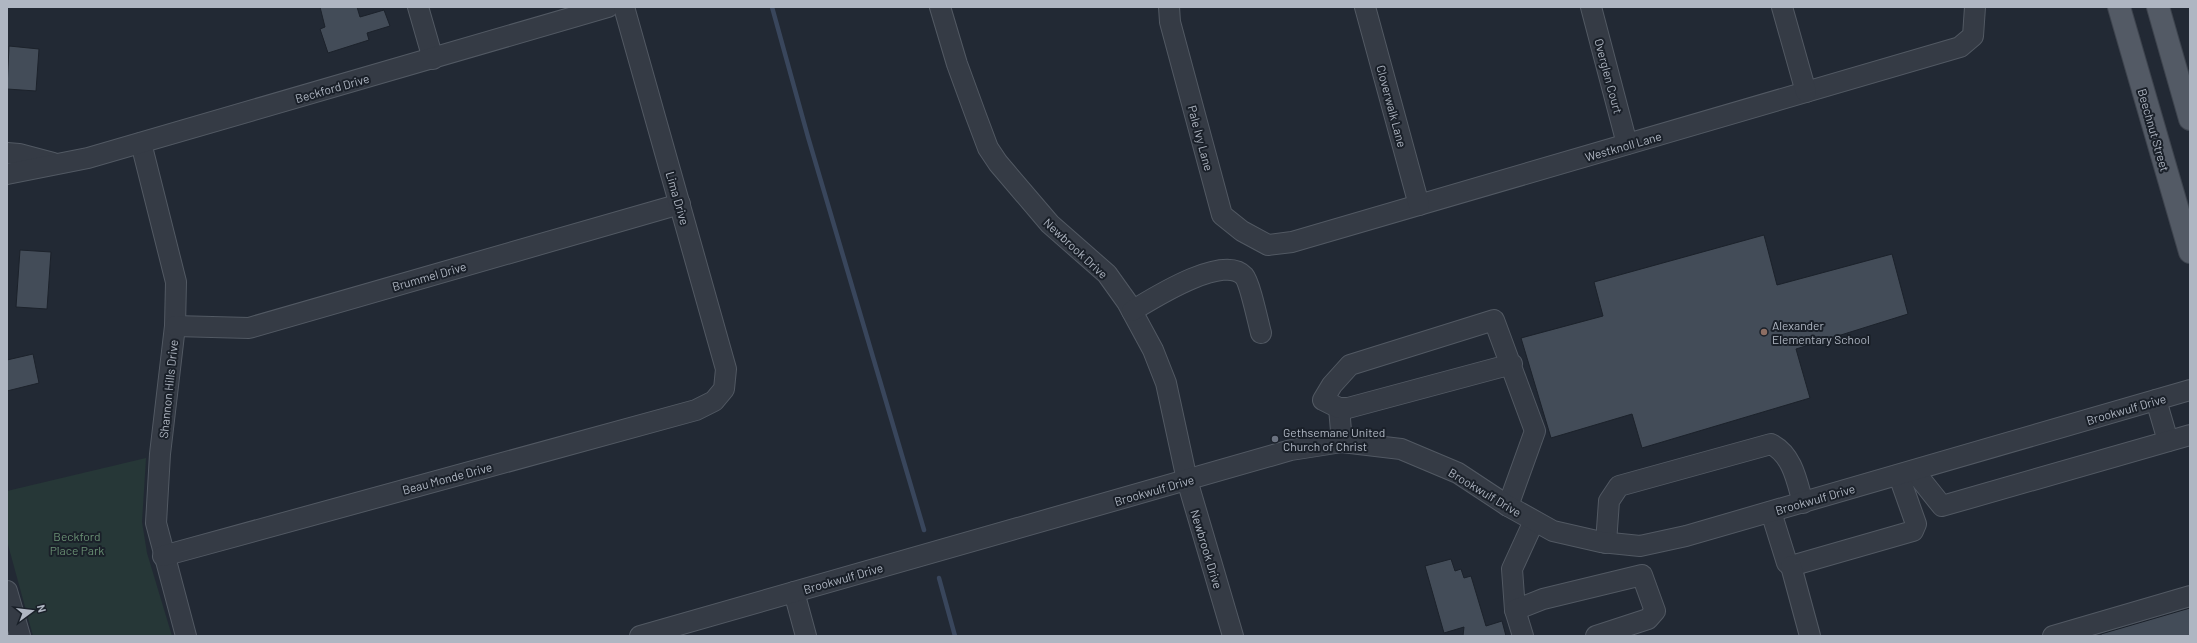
<svg xmlns="http://www.w3.org/2000/svg" width="2197" height="643" viewBox="0 0 2197 643" font-family="Barlow,sans-serif">
  <rect width="100%" height="100%" fill="#222934"/>
  <!-- green -->
  <polygon fill="#263737" points="146,458 142,522 147,553 172,636 33,636 7,541 7,491"/>
  <g fill="none" stroke-linecap="round" stroke-linejoin="round">
    <!-- stream -->
    <g stroke="#39465c" stroke-width="4.5">
      <polyline points="772,7 808,137 924,530"/>
      <polyline points="939,578 955,636"/>
    </g>
  </g>
  <!-- building -->
  <g fill="#434c58" stroke="#1c222b">
    <polygon points="320,7 357,7 360,17 384,10 390,26 367,33 369,40 328,53 320,29 325,27"/>
    <polygon points="9,46 39,49 36,91 7,89"/>
    <polygon points="1764,235 1777,285 1892,254 1908,314 1796,349 1810,398 1642,448 1632,414 1551,438 1521,338 1603,316 1594,282"/>
    <polygon points="20,250 51,252 47,309 16,307"/>
    <polygon points="33,354 39,383 7,391 7,360"/>
    <polygon points="1451,559 1455,571 1461,569 1464,578 1471,576 1486,626 1502,621 1506,636 1463,636 1464,627 1444,633 1425,566"/>
    <polygon points="2190,608 2190,636 2101,636 2101,634"/>
  </g>
  <g fill="none" stroke-linecap="round" stroke-linejoin="round">
    <defs>
      <g id="minor">
        <polyline points="418,7 433,59"/>
        <polyline points="940,7 957,64 976,116 988,148 998,163 1050,224 1107,274 1127,302 1153,350 1166,383 1187,480 1233,636"/>
        <polyline points="1169,7 1170,22 1222,215 1242,231 1268,245 1292,242 1960,47 1973,36 1975,7"/>
        <polyline points="1365,7 1419,205"/>
        <polyline points="1591,7 1627,144"/>
        <polyline points="1782,7 1806,92"/>
        <polyline points="141,143 176,282 175,326 160,454 156,523 186,636"/>
        <polyline points="7,153 19,154 53,163"/>
        <polyline points="7,174 88,158 608,7"/>
        <path d="M 1132,311 C 1152,299 1224,253 1244,276 C 1250,283 1258,322 1261,333"/>
        <polyline points="175,326 249,328 680,204"/>
        <polyline points="2156,400 2168,441"/>
        <polyline points="1339,408 1342,442"/>
        <polyline points="1914,471 1942,506 2190,435"/>
        <polyline points="1508,506 1535,431 1494,320 1350,365 1332,385 1323,400 1339,408 1348,408 1512,364"/>
        <polyline points="1771,512 1787,563 1791,566 1913,531 1916,524 1899,476"/>
        <path d="M 1606,543 L 1609,501 L 1619,486 L 1771,444 C 1793,455 1797,482 1803,503"/>
        <polyline points="163,556 696,410 714,401 724,389 726,369 624,7"/>
        <polyline points="1791,566 1810,636"/>
        <polyline points="7,591 20,636"/>
        <polyline points="794,592 806,636"/>
        <polyline points="1515,610 1512,569 1534,521"/>
        <polyline points="640,636 1291,450 1342,442 1401,449 1458,473 1508,506 1553,531 1601,542 1640,546 1686,536 2190,390"/>
        <polyline points="1523,636 1515,610 1543,599 1642,575 1655,611 1648,619 1596,636"/>
        <polyline points="2053,636 2190,596"/>
      </g>
      <g id="major">
        <polyline points="2119,7 2190,252"/>
        <polyline points="2158,7 2190,119"/>
      </g>
    </defs>
    <!-- minor casing -->
    <use href="#minor" stroke="#525963" stroke-width="22"/>
    <!-- major casing -->
    <use href="#major" stroke="#3e444e" stroke-width="24"/>
    <!-- minor -->
    <use href="#minor" stroke="#353b45" stroke-width="20"/>
    <!-- major -->
    <use href="#major" stroke="#535a65" stroke-width="22"/>
  </g>
  <!-- markers -->
  <circle fill="#8d6e63" stroke="#1a2029" stroke-width="1.5" cx="1764" cy="332" r="4"/>
  <circle fill="#6b7280" stroke="#1a2029" stroke-width="1.5" cx="1275" cy="439" r="4"/>
  <g text-anchor="middle" dominant-baseline="central" stroke-width="4" stroke-linejoin="round" paint-order="stroke">
    <!-- street labels -->
    <g font-size="12" fill="#afb6c2" stroke="#1a2029">
      <text transform="translate(1609 76) rotate(75)">Overglen Court</text>
      <text transform="translate(332 88) rotate(-16)">Beckford Drive</text>
      <text transform="translate(1392 106) rotate(75)">Cloverwalk Lane</text>
      <text transform="translate(2154 130) rotate(74)">Beechnut Street</text>
      <text transform="translate(1201 138) rotate(75)">Pale Ivy Lane</text>
      <text transform="translate(1623 146) rotate(-16)">Westknoll Lane</text>
      <text transform="translate(678 198) rotate(74)">Lima Drive</text>
      <text transform="translate(1076 248) rotate(43)">Newbrook Drive</text>
      <text transform="translate(429 276) rotate(-16)">Brummel Drive</text>
      <text transform="translate(168 389) rotate(-84)">Shannon Hills Drive</text>
      <text transform="translate(2126 409) rotate(-16)">Brookwulf Drive</text>
      <text transform="translate(447 478) rotate(-15)">Beau Monde Drive</text>
      <text transform="translate(1154 490) rotate(-16)">Brookwulf Drive</text>
      <text transform="translate(1485 492) rotate(31)">Brookwulf Drive</text>
      <text transform="translate(1815 499) rotate(-16)">Brookwulf Drive</text>
      <text transform="translate(1207 549) rotate(73)">Newbrook Drive</text>
      <text transform="translate(843 578) rotate(-16)">Brookwulf Drive</text>
    </g>
    <!-- poi labels -->
    <g font-size="12" fill="#afb6c2" stroke="#1a2029" text-anchor="start">
      <text x="1772" y="325">Alexander<tspan x="1772" dy="14">Elementary School</tspan></text>
      <text x="1283" y="432">Gethsemane United<tspan x="1283" dy="14">Church of Christ</tspan></text>
    </g>
    <!-- park labels -->
    <g font-size="12" fill="#698f73" stroke="#1a2029">
      <text x="77" y="536">Beckford<tspan x="77" dy="14">Place Park</tspan></text>
    </g>
  </g>
  <!-- border -->
  <rect width="2197" height="643" fill="none" stroke="#afb6c2" stroke-width="16"/>
  <!-- north arrow -->
  <g transform="translate(32 611) rotate(75)" stroke="#1a2029" stroke-width="3" paint-order="stroke">
  <path d="M0-3L7 15L0 10L-7 15Z" fill="#afb6c2"/>
  <text y="-6" font-size="11" font-weight="bold" text-anchor="middle" fill="#afb6c2">N</text>
  </g>
</svg>
